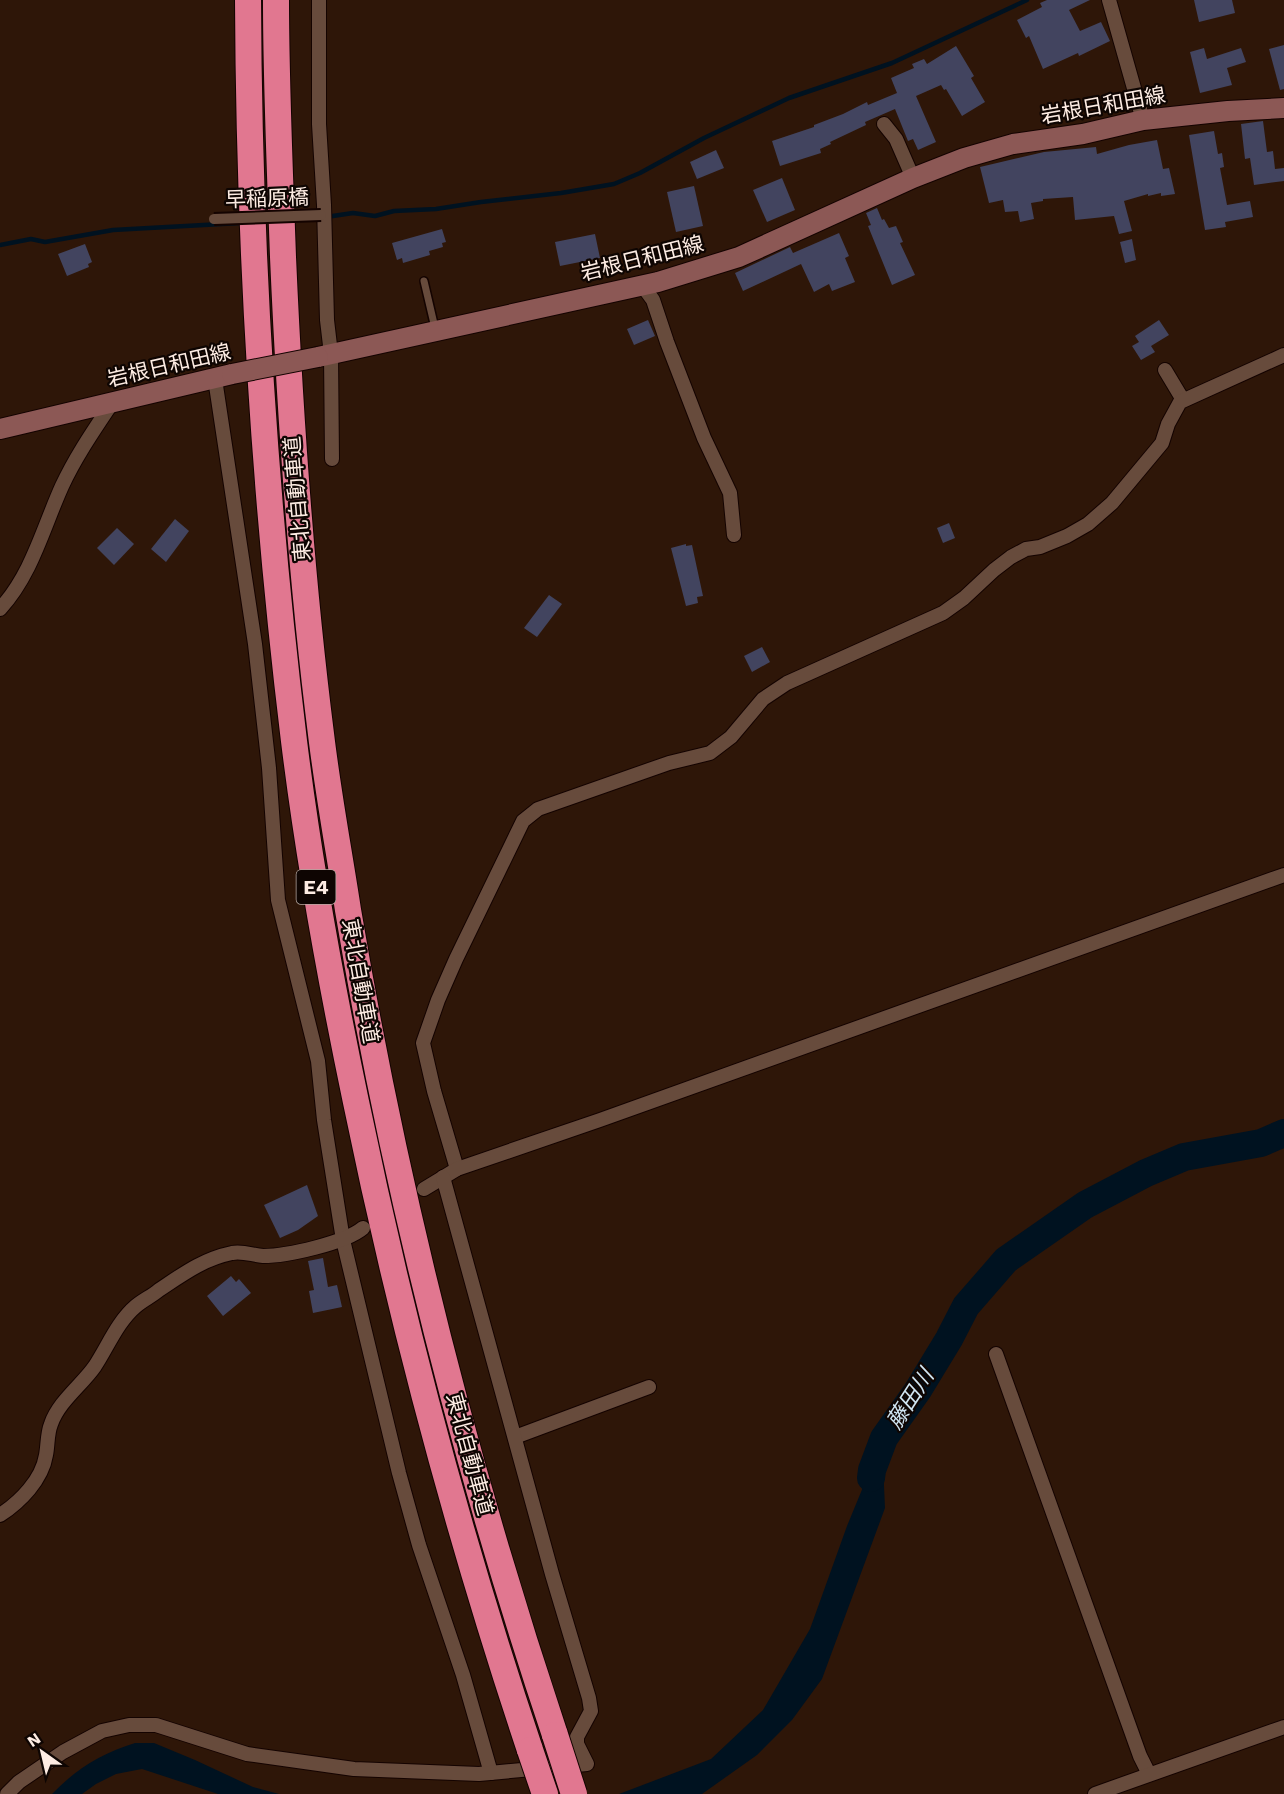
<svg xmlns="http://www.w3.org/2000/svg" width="1284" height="1794" viewBox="0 0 1284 1794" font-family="'Work Sans','Noto Sans JP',sans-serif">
  <rect width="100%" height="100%" fill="#2e1608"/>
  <!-- water -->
  <g fill="#001220">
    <polygon points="882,1441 885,1508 822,1679 792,1720 757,1755 702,1794 619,1794 711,1759 763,1710 810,1629 847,1526"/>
    <path d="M 135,1743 L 154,1743 L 195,1760 L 253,1787 L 279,1794 L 218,1794 L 142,1769 L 116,1774 L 96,1784 L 82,1794 L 52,1794 C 76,1769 102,1753 135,1743 Z"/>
  </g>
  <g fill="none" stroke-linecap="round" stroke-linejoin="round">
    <!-- stream -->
    <g stroke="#001220" stroke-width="4.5">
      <polyline points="326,217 353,213 375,216 394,211 436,209 481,202 561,193 614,184 640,173 704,138 789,98 892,63 1027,0"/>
      <polyline points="0,245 31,239 45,242 113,230 240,223"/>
    </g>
    <!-- river -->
    <polyline stroke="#001220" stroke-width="28" points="871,1478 872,1470 884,1438 918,1390 949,1339 966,1306 1006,1260 1085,1205 1146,1173 1184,1157 1261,1143 1284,1133"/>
  </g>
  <!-- building -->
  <g fill="#42445f">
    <polygon points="1047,0 1090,0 1069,10 1080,31 1101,22 1110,41 1079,56 1078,53 1043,69 1029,36 1026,38 1017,20 1042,7 1040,3"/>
    <polygon points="1194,0 1232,0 1235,13 1199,22"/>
    <polygon points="1284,45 1284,89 1280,90 1269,49"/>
    <polygon points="956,46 974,76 971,78 985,102 962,116 946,89 944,90 941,85 916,96 936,142 918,150 913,139 908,141 895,109 865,122 866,125 830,142 831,144 820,149 821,153 780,166 772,141 814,127 814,125 843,114 867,102 868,105 897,93 891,78 914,68 912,64 924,59 927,64"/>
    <polygon points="1204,48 1207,59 1241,48 1246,62 1227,68 1232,85 1200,93 1190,52"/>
    <polygon points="1263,121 1267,152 1273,151 1275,169 1284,168 1284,181 1254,185 1250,158 1245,159 1241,124"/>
    <polygon points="1214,131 1218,154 1222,153 1224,167 1220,168 1227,205 1250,201 1253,217 1225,222 1226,227 1205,230 1189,135"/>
    <polygon points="1157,140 1163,169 1169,168 1175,194 1161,196 1161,193 1148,196 1148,194 1124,201 1132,231 1119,234 1114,216 1075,220 1073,197 1043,199 1043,201 1031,203 1034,219 1020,222 1018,211 1005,212 1003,200 989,203 980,167 1044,152 1096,147 1097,154 1129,145"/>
    <polygon points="716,150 724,168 697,179 690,162"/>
    <polygon points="782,178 795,210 767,222 753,190"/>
    <polygon points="694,186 703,226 676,232 667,192"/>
    <polygon points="877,208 882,220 884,219 889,228 896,226 903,242 900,243 915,275 892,285 868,226 871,225 866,213"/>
    <polygon points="442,229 446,242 442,243 443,247 429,251 430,255 403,263 402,258 397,260 392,243"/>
    <polygon points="839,233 849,256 845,258 855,282 832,291 829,284 814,292 801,264 743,291 735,273 790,247 793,253"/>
    <polygon points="595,234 600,258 560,266 555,242"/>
    <polygon points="1132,239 1136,260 1125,263 1120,242"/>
    <polygon points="85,244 92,262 88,264 89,267 67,276 58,254"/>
    <polygon points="648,320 655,336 634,345 627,329"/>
    <polygon points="1159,320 1169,335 1151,346 1155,352 1141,360 1132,346 1139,342 1135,336"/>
    <polygon points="175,519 189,531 166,562 151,549"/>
    <polygon points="949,523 955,538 943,543 937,528"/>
    <polygon points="117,528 134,544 114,565 97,548"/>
    <polygon points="686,544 686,546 692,545 703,596 697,597 698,603 686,606 671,548"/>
    <polygon points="549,595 562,604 537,637 524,628"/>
    <polygon points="762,647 770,662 752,672 744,656"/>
    <polygon points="307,1185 318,1216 298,1230 280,1238 264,1205"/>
    <polygon points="323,1258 328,1287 337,1285 342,1307 313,1313 309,1291 314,1290 308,1261"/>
    <polygon points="231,1276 236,1282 239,1279 251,1293 223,1316 207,1296"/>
  </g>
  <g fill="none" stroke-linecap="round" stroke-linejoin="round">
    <defs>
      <polyline id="service" points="424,281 435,328"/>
      <g id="minor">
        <polyline points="319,0 319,124 324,205 327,320 331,354 332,459"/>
        <polyline points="1109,0 1143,120"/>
        <polyline points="884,124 896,139 913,178"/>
        <polyline points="642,285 653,300 667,342 704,438 730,493 734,535"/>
        <polyline points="1165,370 1183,400"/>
        <polyline points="215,379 255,644 269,768 278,900 318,1061 324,1120 343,1240 399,1473 419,1545 463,1675 491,1773"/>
        <path d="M 0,609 C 32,574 43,528 62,486 C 76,456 94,430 112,403"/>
        <polyline points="457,1169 434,1091 423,1043 438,1000 456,959 523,821 538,809 669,763 710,753 731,737 763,699 787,683 943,613 964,598 994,570 1011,557 1026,549 1040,547 1067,536 1088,524 1112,503 1162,443 1168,424 1180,402 1284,355"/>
        <polyline points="424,1189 457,1169 600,1120 1284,875"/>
        <polyline points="996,1354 1140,1756 1149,1774"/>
        <polyline points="515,1437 649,1387"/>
        <path d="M 0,1515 C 20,1502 42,1480 46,1455 C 48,1445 47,1434 51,1424 C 59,1401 82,1385 95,1366 C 108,1346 118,1321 136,1306 C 143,1300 152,1296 159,1290 C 183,1274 203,1259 232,1253 C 243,1251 252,1255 263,1256 C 287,1256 345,1243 363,1228"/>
        <polyline points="7,1794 19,1782 63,1752 102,1731 129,1725 156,1725 247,1754 354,1769 479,1774 587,1764 577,1744 577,1737 591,1711 589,1698 552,1574 443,1177"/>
        <polyline points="1095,1794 1284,1727"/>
      </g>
      <g id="secondary">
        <polyline points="318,357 658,282 739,257 913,178 964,158 1013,144 1083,134 1143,120 1228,111 1284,108"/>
        <polyline points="0,429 232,374"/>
      </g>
      <g id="motorway">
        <path d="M 248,0 C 249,247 264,495 294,741 C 309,862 331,983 356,1102 C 401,1321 459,1538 530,1750"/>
        <path d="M 276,0 C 276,86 280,171 283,257 C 290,417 301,576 321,734 C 328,793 339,851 348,910 C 395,1189 465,1466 555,1735"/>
      </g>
    </defs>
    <!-- service casing -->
    <use href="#service" stroke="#140300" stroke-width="10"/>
    <!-- minor casing -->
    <use href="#minor" stroke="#140300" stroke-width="16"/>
    <!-- secondary casing -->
    <use href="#secondary" stroke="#140300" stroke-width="22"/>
    <!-- motorway casing -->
    <use href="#motorway" stroke="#140300" stroke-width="28"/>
    <!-- service -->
    <use href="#service" stroke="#674b3c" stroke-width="7"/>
    <!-- minor -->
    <use href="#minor" stroke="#674b3c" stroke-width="14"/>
    <!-- secondary -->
    <use href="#secondary" stroke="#8c5855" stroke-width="20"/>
    <!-- motorway -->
    <use href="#motorway" stroke="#e17790" stroke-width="26"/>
    <defs>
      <polyline id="pedestrian-bridge" points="214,219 321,215"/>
      <polyline id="secondary-bridge" points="232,374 318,357"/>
      <g id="motorway-bridge">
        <polyline points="555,1735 574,1794"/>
        <polyline points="530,1750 545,1794"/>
      </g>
    </defs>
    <!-- pedestrian-bridge casing -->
    <use href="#pedestrian-bridge" stroke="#140300" stroke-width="14" stroke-linecap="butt"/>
    <!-- secondary-bridge casing -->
    <use href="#secondary-bridge" stroke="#140300" stroke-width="22" stroke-linecap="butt"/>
    <!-- motorway-bridge casing -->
    <use href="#motorway-bridge" stroke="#140300" stroke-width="28" stroke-linecap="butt"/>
    <!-- pedestrian-bridge -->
    <use href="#pedestrian-bridge" stroke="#674b3c" stroke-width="10"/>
    <!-- secondary-bridge -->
    <use href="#secondary-bridge" stroke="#8c5855" stroke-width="20"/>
    <!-- motorway-bridge -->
    <use href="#motorway-bridge" stroke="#e17790" stroke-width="26"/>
  </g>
  <g text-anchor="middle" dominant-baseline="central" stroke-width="4.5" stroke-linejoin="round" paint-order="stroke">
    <!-- shield labels -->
    <rect fill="#0e0502" stroke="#b5a7a0" stroke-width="1.5" x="296.5" y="870" width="39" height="34" rx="4.5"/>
    <g font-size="20" font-weight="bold" fill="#fdece3">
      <text x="316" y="887">E4</text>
    </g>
    <!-- street labels -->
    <g font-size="21" fill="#fdece3" stroke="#0e0502">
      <text transform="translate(1103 105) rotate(-10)">岩根日和田線</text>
      <text transform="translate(267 198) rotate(-2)">早稲原橋</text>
      <text transform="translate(642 258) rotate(-14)">岩根日和田線</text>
      <text transform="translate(169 365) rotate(-13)">岩根日和田線</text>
      <text transform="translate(297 499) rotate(-95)">東北自動車道</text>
      <text transform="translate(361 981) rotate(80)">東北自動車道</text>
      <text transform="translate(470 1454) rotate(75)">東北自動車道</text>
    </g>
    <!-- water labels -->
    <g font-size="22" font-style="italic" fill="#d1e6f3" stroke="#0e0502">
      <text transform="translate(910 1399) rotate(-57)">藤田川</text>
    </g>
  </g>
  <!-- north arrow -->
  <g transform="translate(42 1752) rotate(326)" stroke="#0e0502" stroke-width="4.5" paint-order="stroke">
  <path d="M0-4.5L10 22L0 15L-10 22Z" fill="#fdece3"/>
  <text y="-9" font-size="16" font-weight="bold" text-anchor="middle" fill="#fdece3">N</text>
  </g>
</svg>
